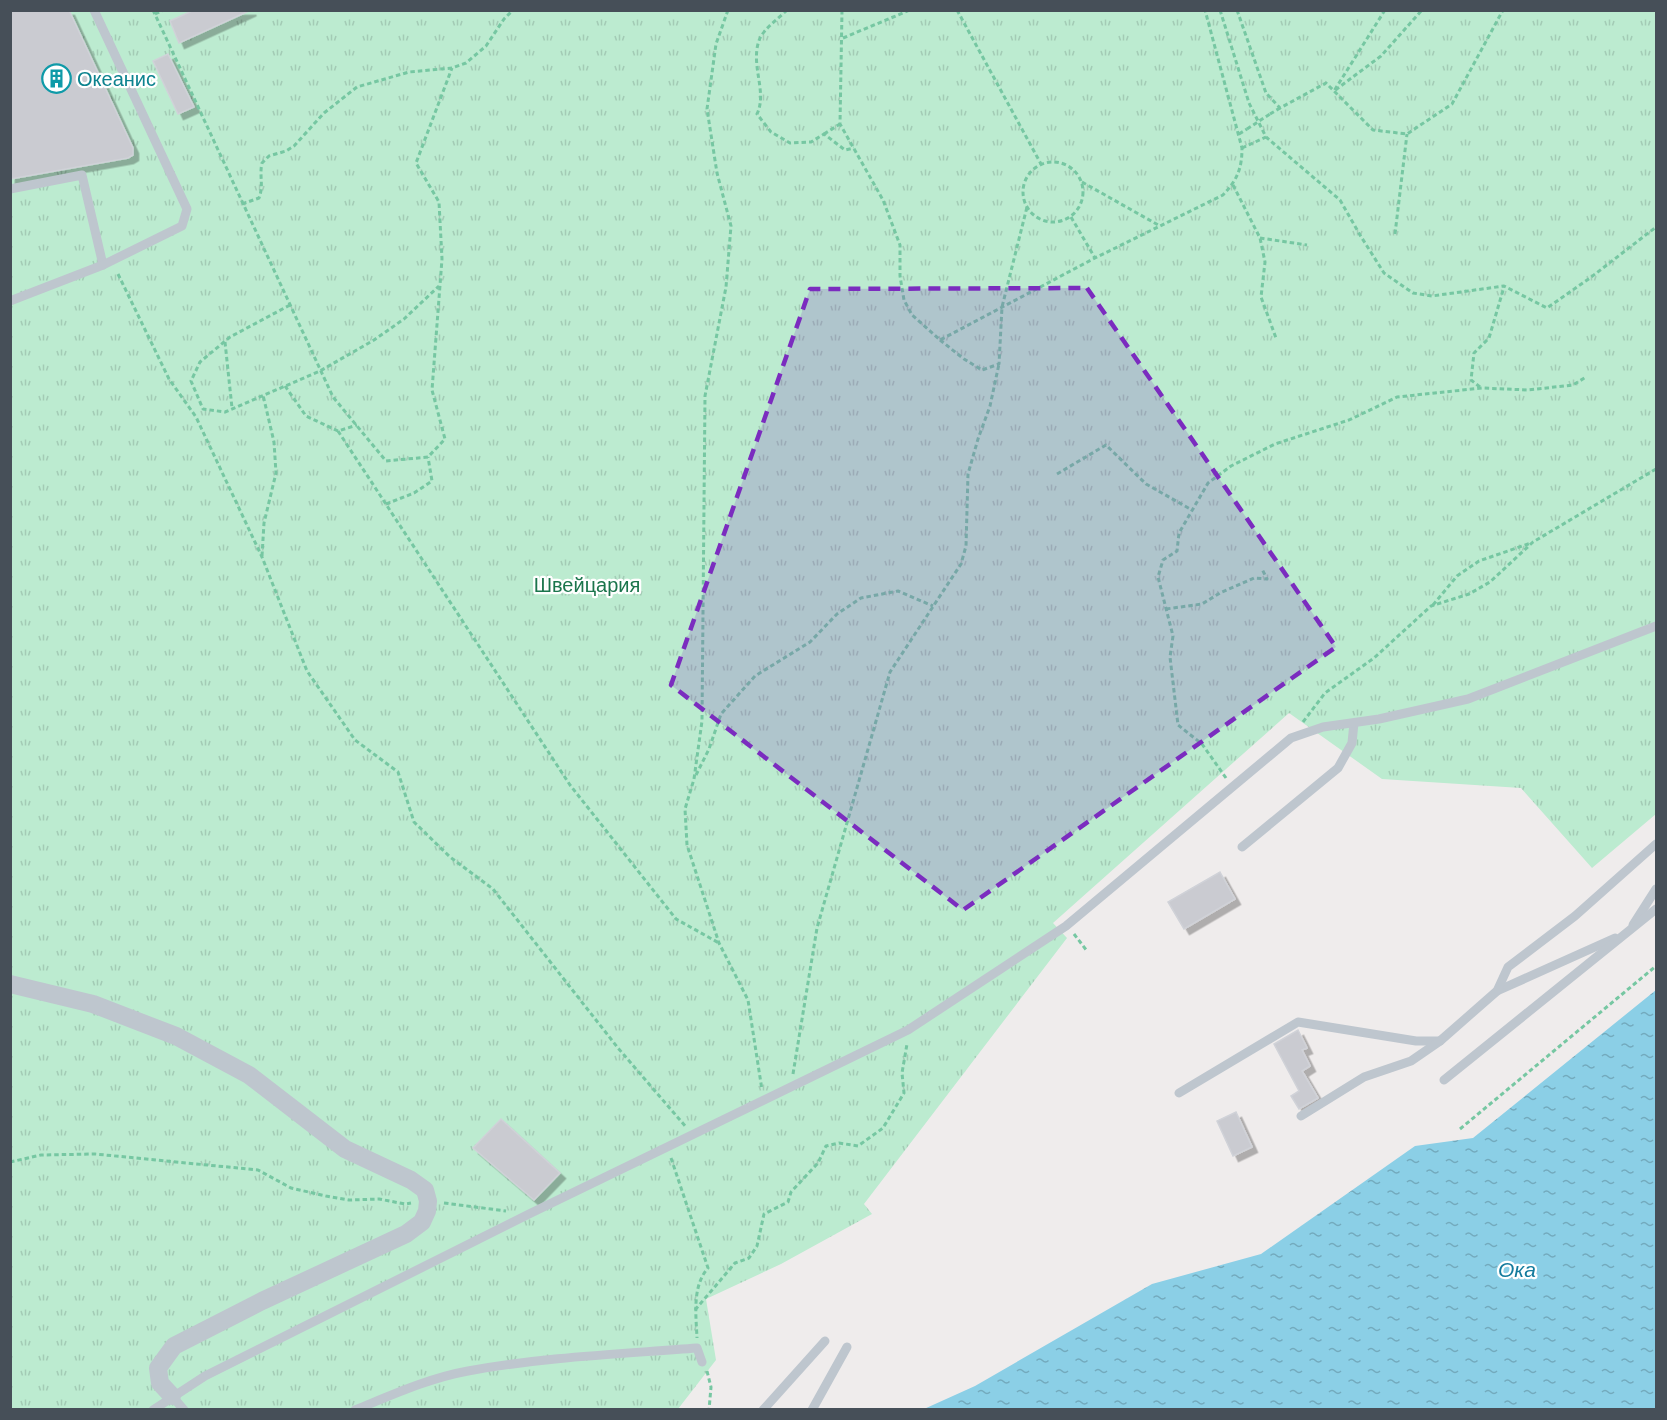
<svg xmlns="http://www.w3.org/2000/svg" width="1667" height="1420" viewBox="0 0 1667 1420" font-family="'DM Sans',sans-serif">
  <defs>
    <pattern id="park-tufts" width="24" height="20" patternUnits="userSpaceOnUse" patternTransform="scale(1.5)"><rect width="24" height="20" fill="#bcebd0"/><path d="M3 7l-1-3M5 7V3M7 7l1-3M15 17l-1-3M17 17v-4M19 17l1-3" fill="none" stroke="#a3cbb5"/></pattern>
    <pattern id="water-ripples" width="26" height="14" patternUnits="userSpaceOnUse" patternTransform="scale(1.5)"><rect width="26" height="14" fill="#8bcfe6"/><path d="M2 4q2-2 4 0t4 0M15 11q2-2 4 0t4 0" fill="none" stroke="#73aabd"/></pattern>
    <filter id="shadow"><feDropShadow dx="5.5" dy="5.5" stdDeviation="0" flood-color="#0004"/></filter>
  </defs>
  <rect width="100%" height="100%" fill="#efecec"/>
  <!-- park -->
  <polygon fill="url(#park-tufts)" points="10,11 1656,11 1656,814 1592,868 1521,788 1382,779 1289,713 1053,923 1067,938 864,1204 872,1214 781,1264 706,1299 716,1360 678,1409 11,1409"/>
  <!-- water -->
  <polygon fill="url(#water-ripples)" points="1656,990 1656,1409 924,1409 975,1386 1152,1284 1261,1254 1415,1146 1473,1138"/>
  <!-- building -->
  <g fill="#cacbd1" stroke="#d0d2d8" stroke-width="1.5" filter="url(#shadow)">
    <polygon points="10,10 69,10 133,148 133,155 128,158 10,179"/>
    <polygon points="194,10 251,10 179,43 170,21"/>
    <polygon points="168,54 194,107 178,114 153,61"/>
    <polygon points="1220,872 1235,899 1184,929 1168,902"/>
    <polygon points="1298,1030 1307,1048 1302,1050 1310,1066 1302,1071 1318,1098 1299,1109 1291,1096 1299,1091 1274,1044"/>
    <polygon points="1236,1112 1252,1147 1233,1156 1217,1121"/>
    <polygon points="501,1119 560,1173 534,1200 473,1148"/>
  </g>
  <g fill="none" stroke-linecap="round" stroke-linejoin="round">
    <!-- path -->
    <g stroke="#76c7a2" stroke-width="3" stroke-dasharray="4.5 3" stroke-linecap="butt">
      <polyline points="153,10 333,397 386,461 428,457 445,439 432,390 442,259 439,202 416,163 452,68"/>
      <polyline points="728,10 716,44 707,109 717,173 731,226 726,287 705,396 702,721 694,779 685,809 687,845 719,943 748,1000 762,1090"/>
      <path d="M 787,10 C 779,18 765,28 760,38 C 749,64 768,91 757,114 L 771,132 L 790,143 L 811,142 L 824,134 L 845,150 L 854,148"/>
      <path d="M 842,10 L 840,124 L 883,200 L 900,245 L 900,276 L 904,300 L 912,315 L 940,340 L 1095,258 L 1223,195 C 1237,180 1242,169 1242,148 L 1205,10"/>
      <polyline points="957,10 1041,164"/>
      <polyline points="1220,10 1249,103 1266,137 1340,200 1360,235 1384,273 1413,293 1432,296 1504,286 1547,308 1590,278 1656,227"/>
      <polyline points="1237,10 1266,93 1280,108 1326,83 1373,130 1407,134 1452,104 1503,10"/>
      <polyline points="1385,10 1334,91 1381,56 1422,10"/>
      <polyline points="155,14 164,10"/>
      <polyline points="843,38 910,10"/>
      <polyline points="1270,114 1280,108"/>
      <polyline points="824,134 840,124"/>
      <polyline points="1239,134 1247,129"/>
      <polyline points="1242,148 1266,137"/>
      <circle cx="1053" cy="192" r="30"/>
      <polyline points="1082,182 1160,226"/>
      <polyline points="1233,185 1260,238 1265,262 1261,297 1276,338"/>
      <path d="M 242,204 L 259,198 C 264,185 259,176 262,163 L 269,156 L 286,151 L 294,146 L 324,113 L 357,87 L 409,72 L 452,68 L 466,63 L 486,46 L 504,19 L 513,10"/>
      <polyline points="1071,217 1095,258"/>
      <polyline points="1395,234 1407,134"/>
      <polyline points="1260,238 1307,245"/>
      <polyline points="118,274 169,379 196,417 262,557 307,671 355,740 398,772 414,822 450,857 493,889 618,1048 686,1127"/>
      <polyline points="290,305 230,337 200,362 191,381 203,409 225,412 320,371 374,340 404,319 439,286"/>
      <polyline points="940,340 964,359 982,370 999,364 1002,307 1027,207"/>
      <polyline points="225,342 232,408"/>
      <polyline points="285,386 306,416 338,431 357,425"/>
      <polyline points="1480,387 1471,380 1474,353 1489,338 1504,287"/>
      <polyline points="338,431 570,785 676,919 719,943"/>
      <polyline points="1057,474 1106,445 1146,484 1192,510"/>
      <polyline points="386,504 414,493 432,481 428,457"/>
      <polyline points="262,556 264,523 276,473 274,442 263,395"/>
      <polyline points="1433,605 1457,576 1479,561 1531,543"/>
      <polyline points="1166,609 1202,604 1220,593 1254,578 1267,579 1262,569"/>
      <polyline points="1303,722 1325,693 1374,658 1431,606 1469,594 1490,582 1533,542 1656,469"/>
      <polyline points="696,775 709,749 721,714 755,676 810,642 837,614 861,598 898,591 933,606"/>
      <polyline points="1226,778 1202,744 1178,725 1170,657 1173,636 1158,577 1163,560 1177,551 1179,533 1208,483 1231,466 1275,444 1349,420 1397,397 1482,388 1528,390 1573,385 1586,377"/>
      <polyline points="1074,934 1087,951"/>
      <polyline points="793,1074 817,928 890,672 961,564 966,546 968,474 978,439 990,406 999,364"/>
      <polyline points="1460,1129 1656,966"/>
      <path d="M 671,1158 L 708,1268 C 692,1286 696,1315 697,1338"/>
      <polyline points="10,1162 41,1155 95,1154 258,1170 291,1188 326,1196 349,1200 379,1199 405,1204 411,1203"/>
      <polyline points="444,1203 506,1211"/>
      <polyline points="695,1310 735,1263 749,1258 757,1246 764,1214 788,1202 791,1192 818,1163 826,1146 839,1143 858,1146 883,1128 904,1093 902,1073 907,1044"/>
      <polyline points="707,1371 711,1387 709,1410"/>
    </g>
    <!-- lane -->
    <g stroke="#bec6ce" stroke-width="9">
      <polyline points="10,189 82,175 103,265"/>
      <polyline points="10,301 103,265 182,226 187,209 94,10"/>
      <polyline points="1242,847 1338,768 1352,743 1354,723"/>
      <polyline points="1633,925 1656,889"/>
      <polyline points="1497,991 1615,938"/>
      <polyline points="1444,1080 1656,909"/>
      <polyline points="1179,1093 1298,1022 1416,1041 1440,1041"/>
      <polyline points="1301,1116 1364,1077 1411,1061 1440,1041 1497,991 1508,967 1575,916 1656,844"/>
      <polyline points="172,1396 184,1410"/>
      <polyline points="153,1410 205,1376 529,1214 908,1030 1066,926 1291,738 1323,727 1379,719 1468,699 1656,626"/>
      <path d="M 355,1410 C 392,1395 429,1378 468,1371 C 544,1357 621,1354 697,1348 L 702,1362"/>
      <polyline points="763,1410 825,1341"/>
      <polyline points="812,1410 847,1347"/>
    </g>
    <!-- street -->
    <polyline stroke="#bec6ce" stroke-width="18" points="10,984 93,1004 176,1036 249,1075 345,1149 411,1180 425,1190 428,1201 427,1211 422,1222 406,1234 262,1301 174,1346 158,1368 160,1383 172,1396"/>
    <!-- path-bridge -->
    <polyline stroke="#76c7a2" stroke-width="3" stroke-dasharray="4.5 3" stroke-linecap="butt" points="1247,129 1270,114"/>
  </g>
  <!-- marked area -->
  <path fill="#7b2cbf" fill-opacity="0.2" stroke="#7b2cbf" stroke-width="4.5" stroke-dasharray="12 8" stroke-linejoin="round" d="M 1087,288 L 1336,647 L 963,910 L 671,685 L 810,289 Z"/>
  <!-- icons -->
  <defs>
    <symbol id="building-ring" viewBox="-11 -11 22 22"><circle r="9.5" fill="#fff" stroke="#0f9aa8" stroke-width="1.5"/><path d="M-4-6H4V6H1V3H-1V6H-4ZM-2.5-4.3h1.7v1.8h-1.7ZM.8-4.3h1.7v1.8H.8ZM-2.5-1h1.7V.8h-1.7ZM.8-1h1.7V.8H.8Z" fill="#0f9aa8"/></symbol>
  </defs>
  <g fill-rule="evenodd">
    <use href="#building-ring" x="40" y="62" width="33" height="33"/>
  </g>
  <g text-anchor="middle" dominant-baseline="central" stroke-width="4.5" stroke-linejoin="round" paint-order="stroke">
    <!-- culture labels -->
    <g font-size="20" fill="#0d838f" stroke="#fff" text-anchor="start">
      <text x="77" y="79">Океанис</text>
    </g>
    <!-- park labels -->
    <g font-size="20" fill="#1b754c" stroke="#fff">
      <text x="587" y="585">Швейцария</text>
    </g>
    <!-- water labels -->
    <g font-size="21" font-style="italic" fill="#147b9d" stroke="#fff">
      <text x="1517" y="1270">Ока</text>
    </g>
  </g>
  <!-- border -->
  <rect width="1667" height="1420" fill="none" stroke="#464f58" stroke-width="24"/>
</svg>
